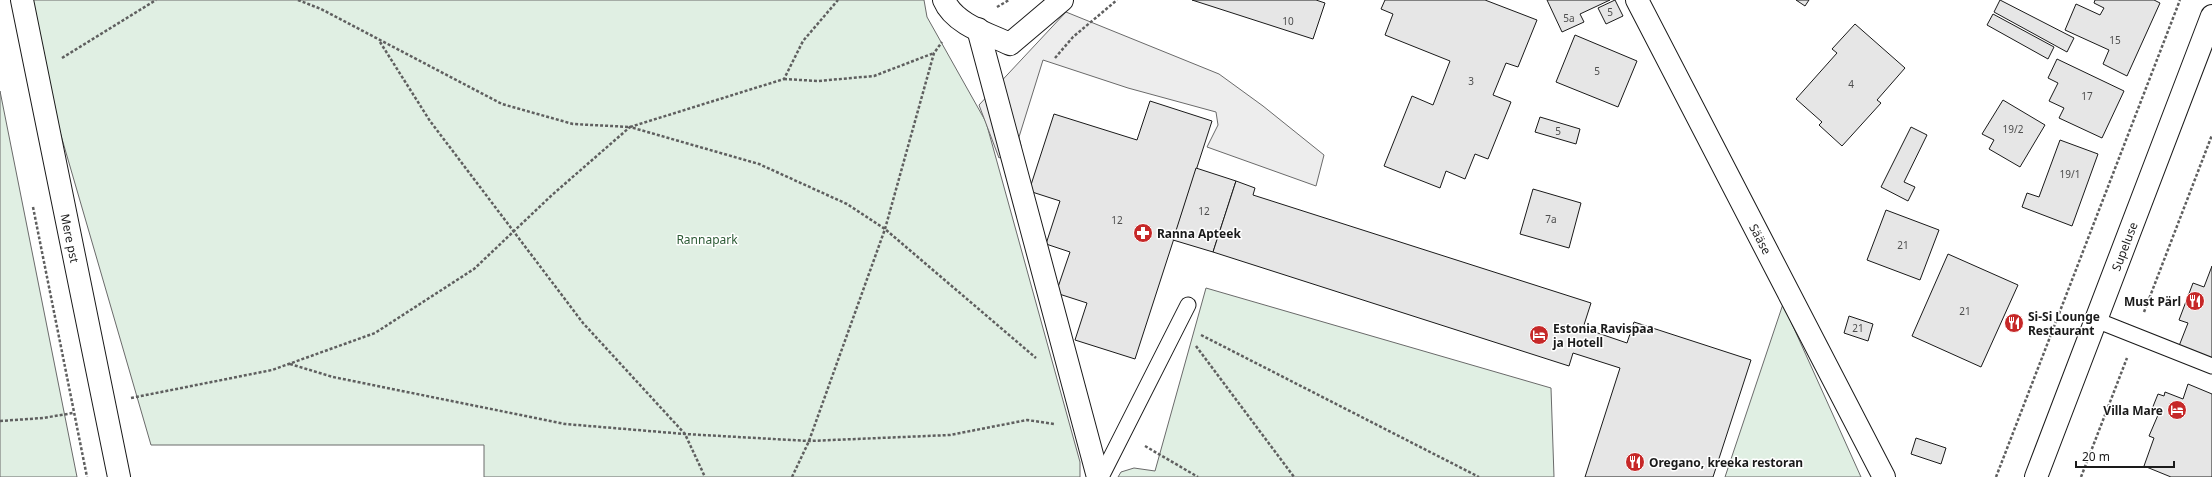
<svg xmlns="http://www.w3.org/2000/svg" width="2212" height="477" viewBox="0 0 2212 477" font-family="'Noto Sans',sans-serif">
  <rect width="100%" height="100%" fill="#fff"/>
  <!-- park -->
  <g fill="#e0efe3" stroke="#6a6a6a">
    <polygon points="29,0 924,0 927,17 986,122 1080,462 1080,477 484,477 484,445 151,445 42,70"/>
    <polygon points="0,91 77,477 0,477"/>
    <polygon points="1206,288 1551,388 1554,477 1118,477 1121,472 1134,468 1155,471"/>
    <polygon points="1783,304 1861,477 1725,477"/>
  </g>
  <!-- parking -->
  <polygon fill="#ededed" stroke="#6a6a6a" points="1066,12 1219,74 1263,106 1324,155 1316,186 1207,147 1218,125 1216,112 1128,88 1043,60 1019,137 1021,146 999,158 979,105"/>
  <!-- building -->
  <g fill="#e6e6e6" stroke="#1a1a1a">
    <polygon points="1192,0 1316,0 1325,3 1313,39"/>
    <polygon points="1385,0 1485,0 1537,20 1518,67 1506,63 1493,95 1511,102 1488,159 1475,154 1465,179 1446,171 1440,188 1384,166 1412,96 1433,105 1450,61 1385,35 1393,14 1381,9"/>
    <polygon points="1547,0 1610,0 1580,14 1584,22 1562,32"/>
    <polygon points="1615,0 1623,16 1606,24 1598,8"/>
    <polygon points="1796,0 1809,0 1805,6"/>
    <polygon points="2000,0 2074,38 2067,52 1994,12"/>
    <polygon points="2095,0 2154,0 2160,3 2127,76 2103,64 2109,50 2065,30 2076,4 2100,15 2104,8 2094,3"/>
    <polygon points="1993,14 2054,47 2048,59 1987,25"/>
    <polygon points="1855,24 1905,68 1877,100 1881,103 1842,146 1819,125 1822,122 1796,99 1837,53 1832,49"/>
    <polygon points="1575,35 1637,61 1618,107 1556,82"/>
    <polygon points="2057,59 2124,91 2102,138 2059,118 2064,108 2049,101 2058,83 2048,78"/>
    <polygon points="2003,100 2045,125 2020,167 1989,149 1994,140 1982,134"/>
    <polygon points="1150,101 1212,121 1135,359 1075,340 1087,303 1056,293 1070,252 1046,244 1060,201 1029,191 1054,114 1137,140"/>
    <polygon points="1540,117 1580,129 1576,144 1535,132"/>
    <polygon points="1911,127 1927,135 1904,182 1915,187 1908,201 1881,187"/>
    <polygon points="2060,140 2098,154 2072,226 2022,207 2027,193 2039,197"/>
    <polygon points="1196,168 1236,181 1213,252 1173,240"/>
    <polygon points="1236,181 1255,188 1253,195 1591,303 1583,328 1627,343 1634,322 1751,360 1713,477 1585,477 1620,368 1573,353 1569,366 1213,252"/>
    <polygon points="1533,189 1581,203 1569,248 1520,234"/>
    <polygon points="1886,210 1939,230 1920,280 1867,260"/>
    <polygon points="1948,254 2018,285 1981,367 1912,336"/>
    <polygon points="2212,266 2212,359 2179,346 2188,323 2179,320 2193,283 2204,287"/>
    <polygon points="1849,316 1873,324 1868,341 1844,333"/>
    <polygon points="2188,384 2212,394 2212,477 2171,477 2144,466 2154,438 2149,436 2158,415 2157,412 2152,409 2158,394 2164,396 2165,392 2183,399"/>
    <polygon points="1916,438 1946,448 1941,464 1911,454"/>
  </g>
  <g fill="none" stroke-linecap="round" stroke-linejoin="round">
    <defs>
      <g id="lane">
        <polyline points="2096,320 2212,366"/>
        <polyline points="1101,477 1188,305"/>
      </g>
      <g id="street">
        <path id="s1" d="M 22,0 L 119,477"/>
        <path d="M 944,0 C 954,24 988,34 1010,44 L 1062,0"/>
        <path id="s2" d="M 1637,0 L 1884,477"/>
        <polyline points="978,29 1098,477"/>
        <path id="s3" d="M 2036,477 L 2212,16"/>
      </g>
    </defs>
    <!-- lane casing -->
    <use href="#lane" stroke="#1a1a1a" stroke-width="17"/>
    <!-- street casing -->
    <use href="#street" stroke="#1a1a1a" stroke-width="24"/>
    <!-- path -->
    <g stroke="#5f5f5f" stroke-width="2.5" stroke-dasharray="3 2" stroke-linecap="butt">
      <polyline points="298,0 321,9 502,104 573,124 630,127 784,79 803,41 838,0"/>
      <polyline points="997,7 1009,0"/>
      <polyline points="380,42 430,121 583,323 685,434 705,477"/>
      <polyline points="62,58 156,0"/>
      <polyline points="1055,58 1073,37 1117,0"/>
      <polyline points="784,79 818,81 874,76 934,53"/>
      <polyline points="33,207 87,477"/>
      <polyline points="2144,312 2212,135"/>
      <polyline points="1201,335 1479,477"/>
      <polyline points="1196,346 1294,477"/>
      <polyline points="290,364 333,377 565,424 685,434 809,441 950,435 1027,420 1054,424"/>
      <polyline points="131,398 272,370 375,333 474,269 552,195 630,127 759,164 847,204 885,229 1036,358"/>
      <polyline points="0,421 43,418 73,413"/>
      <polyline points="1145,446 1198,477"/>
      <polyline points="792,477 809,441 885,229 934,53 942,42"/>
      <polyline points="1996,477 2180,0"/>
      <polyline points="2081,477 2127,358"/>
    </g>
    <!-- lane -->
    <use href="#lane" stroke="#fff" stroke-width="15"/>
    <!-- street -->
    <use href="#street" stroke="#fff" stroke-width="22"/>
  </g>
  <!-- icons -->
  <defs>
    <symbol id="pharmacy-disc" viewBox="-11 -11 22 22"><circle r="9.5" fill="#c62828" stroke="#fff"/><path d="M-2-6h4v4h4v4h-4v4h-4v-4h-4v-4h4Z" fill="#fff"/></symbol>
    <symbol id="restaurant-disc" viewBox="-11 -11 22 22"><circle r="9.5" fill="#c62828" stroke="#fff"/><path d="M-5-6h1v4h1v-4h1v4h1v-4h1v5L-1.5 .5V6h-2V.5L-5-1ZM5-6V6H3V1.5H1.5Q1.5-4 5-6Z" fill="#fff"/></symbol>
    <symbol id="hotel-disc" viewBox="-11 -11 22 22"><circle r="9.5" fill="#c62828" stroke="#fff"/><path d="M-6-4.5h1.5V1H6V5H4.5V3h-9V5H-6ZM-4 0a1.8 1.8 0 1 1 3.6 0ZM.5 0V-2.5h3Q6-2.5 6 0Z" fill="#fff"/></symbol>
  </defs>
  <g fill-rule="evenodd">
    <use href="#pharmacy-disc" x="1132" y="222" width="22" height="22"/>
    <use href="#restaurant-disc" x="2184" y="290" width="22" height="22"/>
    <use href="#restaurant-disc" x="2003" y="312" width="22" height="22"/>
    <use href="#hotel-disc" x="1528" y="324" width="22" height="22"/>
    <use href="#hotel-disc" x="2166" y="399" width="22" height="22"/>
    <use href="#restaurant-disc" x="1624" y="451" width="22" height="22"/>
  </g>
  <g text-anchor="middle" dominant-baseline="central" stroke-width="3" stroke-linejoin="round" paint-order="stroke">
    <!-- number labels -->
    <g font-size="10" fill="#4d4d4d">
      <text x="1610" y="12">5</text>
      <text x="1569" y="18">5a</text>
      <text x="1288" y="21">10</text>
      <text x="2115" y="40">15</text>
      <text x="1597" y="71">5</text>
      <text x="1471" y="81">3</text>
      <text x="1851" y="84">4</text>
      <text x="2087" y="96">17</text>
      <text x="2013" y="129">19/2</text>
      <text x="1558" y="131">5</text>
      <text x="2070" y="174">19/1</text>
      <text x="1204" y="211">12</text>
      <text x="1551" y="219">7a</text>
      <text x="1117" y="220">12</text>
      <text x="1903" y="245">21</text>
      <text x="1965" y="311">21</text>
      <text x="1858" y="328">21</text>
    </g>
    <!-- poi labels -->
    <g font-size="12" font-weight="bold" fill="#1a1a1a" stroke="#fff" text-anchor="start">
      <text x="1157" y="233">Ranna Apteek</text>
      <text x="2181" y="301" text-anchor="end">Must Pärl</text>
      <text x="2028" y="316">Si-Si Lounge<tspan x="2028" dy="14">Restaurant</tspan></text>
      <text x="1553" y="328">Estonia Ravispaa<tspan x="1553" dy="14">ja Hotell</tspan></text>
      <text x="2163" y="410" text-anchor="end">Villa Mare</text>
      <text x="1649" y="462">Oregano, kreeka restoran</text>
    </g>
    <!-- street labels -->
    <g font-size="12" fill="#1a1a1a" stroke="#fff">
      <text stroke="none"><textPath href="#s1" startOffset="243">Mere pst</textPath></text>
      <text stroke="none"><textPath href="#s2" startOffset="269">Sääse</textPath></text>
      <text stroke="none"><textPath href="#s3" startOffset="247">Supeluse</textPath></text>
    </g>
    <!-- park labels -->
    <g font-size="12" fill="#2b5a34" stroke="#fff">
      <text x="707" y="239">Rannapark</text>
    </g>
  </g>
  <!-- scale -->
  <path d="M2076 461v6h98v-6" fill="none" stroke="#1a1a1a" stroke-width="2"/>
  <text x="2082" y="461" font-size="12" fill="#1a1a1a" stroke="#ffffff" stroke-width="3" paint-order="stroke">20 m</text>
</svg>
